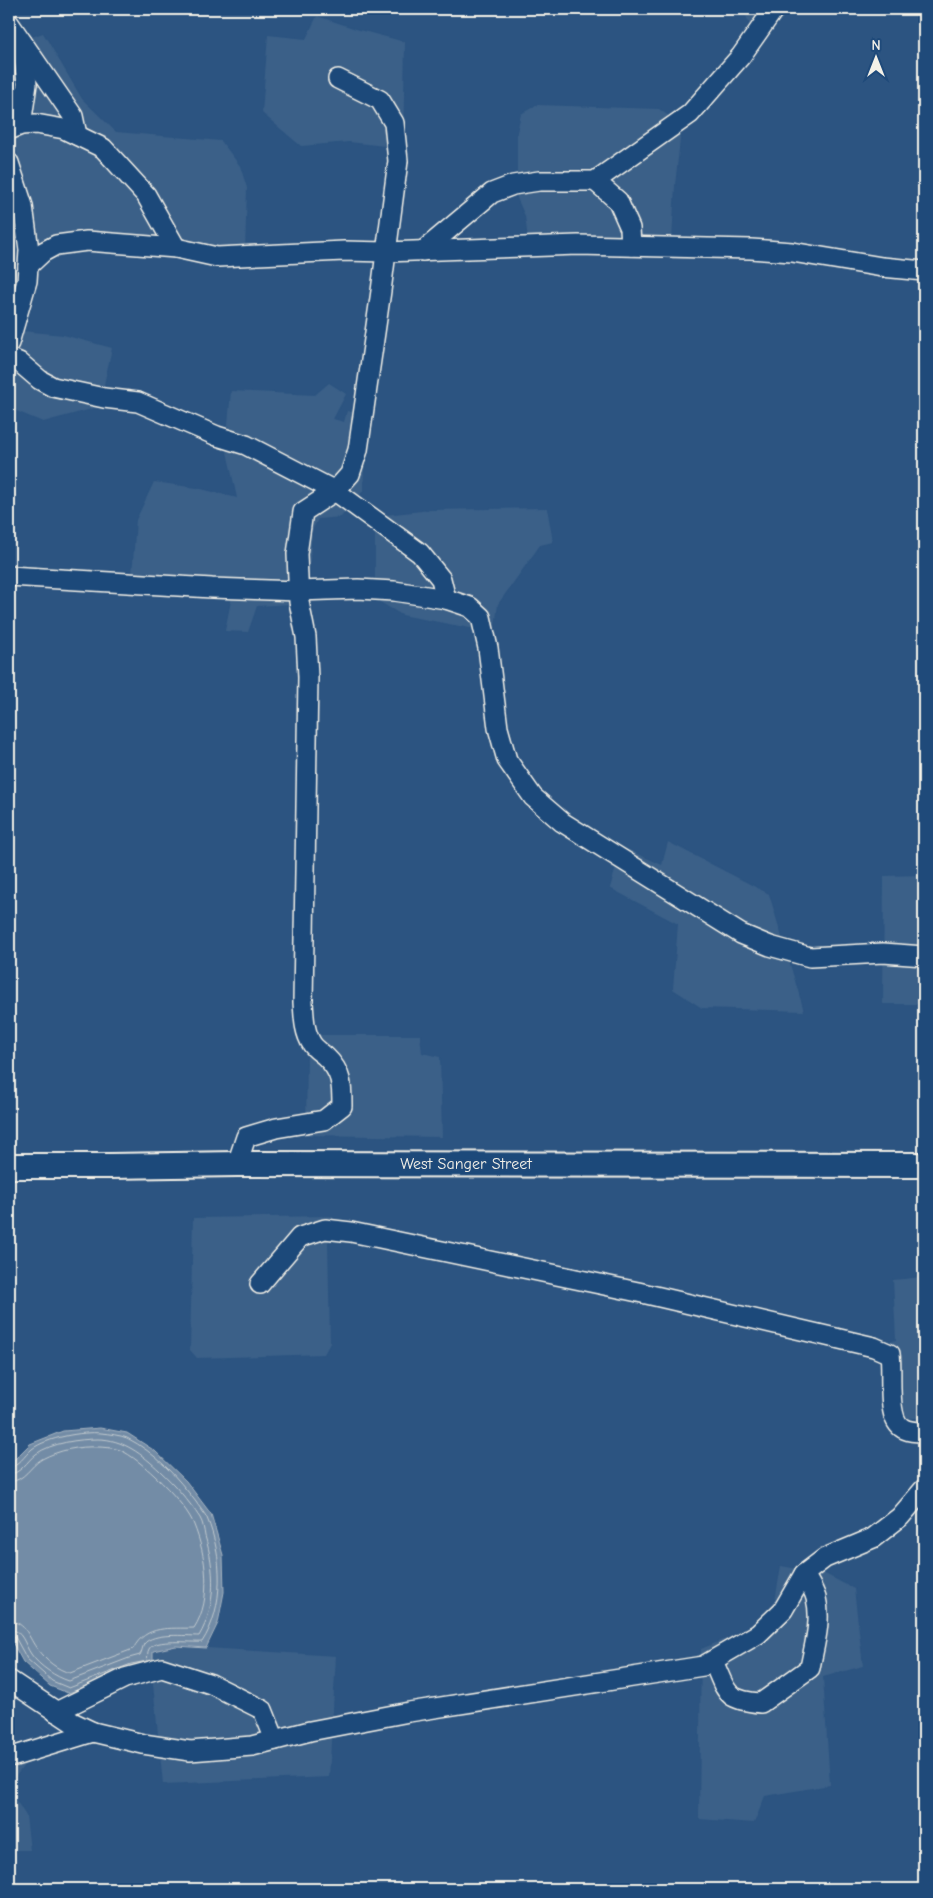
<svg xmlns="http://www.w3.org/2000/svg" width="933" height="1898" viewBox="0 0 933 1898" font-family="'Comic Neue',sans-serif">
  <rect width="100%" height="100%" fill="#2c5481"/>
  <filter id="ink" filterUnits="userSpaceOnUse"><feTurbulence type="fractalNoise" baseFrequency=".02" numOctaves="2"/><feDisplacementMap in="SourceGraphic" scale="10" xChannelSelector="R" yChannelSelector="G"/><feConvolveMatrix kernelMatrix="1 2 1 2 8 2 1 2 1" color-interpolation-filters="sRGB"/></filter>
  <g filter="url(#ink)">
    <!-- built -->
    <g fill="#3b6088">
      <polygon points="743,9 792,9 763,38 750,25"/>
      <polygon points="317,16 359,30 405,42 403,148 349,142 301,146 262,113 268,35 306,39"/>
      <polygon points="43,33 82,99 116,132 221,141 240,166 247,188 245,250 47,239 36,242 28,198 16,148 9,134 9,115 12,113 14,90 11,45"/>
      <polygon points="537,105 659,109 670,117 681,131 675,185 672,240 528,239 525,216 517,198 517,132 521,114"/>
      <polygon points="22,331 63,335 112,348 99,407 43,422 9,408 9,354"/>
      <polygon points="329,383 346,394 333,419 344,422 347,411 367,416 363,491 341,517 318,519 312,531 307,603 257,606 248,632 225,631 232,596 131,590 136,520 154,482 197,488 237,498 226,447 231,391 315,395"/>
      <polygon points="547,508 553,542 540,545 498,604 495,626 470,628 402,615 375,599 375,531 385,515 431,510"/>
      <polygon points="668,842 769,894 804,1011 702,1008 673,989 678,924 610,888 622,847 662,865"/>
      <polygon points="924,875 924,1004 883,1004 884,876"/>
      <polygon points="317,1035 420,1035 422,1053 440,1057 442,1137 306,1135 307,1053 301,1042"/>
      <polygon points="333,1216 333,1237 328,1242 330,1343 324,1354 197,1358 190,1350 193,1218"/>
      <polygon points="924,1277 924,1418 903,1418 885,1344 896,1340 893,1280"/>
      <polygon points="781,1566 825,1574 854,1589 863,1666 823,1677 830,1785 765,1796 754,1823 699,1819 701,1649 753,1628 775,1601"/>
      <polygon points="176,1646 336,1656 329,1777 163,1784 153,1684 153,1651"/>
      <polygon points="9,1747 21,1748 25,1764 9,1785"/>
      <polygon points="9,1789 26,1816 30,1850 9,1850"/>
    </g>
    <!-- water -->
    <polygon fill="#738ca6" stroke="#a7b4c0" points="100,1428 127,1433 155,1451 186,1481 211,1514 223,1555 224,1592 218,1623 206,1648 176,1646 153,1651 153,1664 68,1693 50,1686 23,1662 9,1636 9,1465 30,1444 63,1431"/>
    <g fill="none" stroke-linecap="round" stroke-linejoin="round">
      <!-- shore -->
      <g stroke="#c0c9ce" stroke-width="1">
        <path d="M 9,1468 C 18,1467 25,1455 32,1449 C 46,1438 83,1431 101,1433 C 109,1434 120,1435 127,1438 C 155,1452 178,1478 196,1502 C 199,1507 204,1512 207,1518 C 223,1556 225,1607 202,1642 C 192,1643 154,1638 149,1649 C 147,1652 148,1657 147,1661 L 131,1664 L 69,1688 L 52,1681 L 27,1659 L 15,1637 L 9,1635"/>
        <path d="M 9,1474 C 21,1474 27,1461 36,1454 C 51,1443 79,1439 98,1439 C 123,1439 143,1455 160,1471 C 175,1485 189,1501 200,1518 C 203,1523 204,1530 205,1536 C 215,1568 217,1606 199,1636 C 186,1636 153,1632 144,1644 C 142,1648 142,1652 140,1655 L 129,1658 L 69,1681 C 56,1677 39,1666 31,1654 C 24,1644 23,1630 9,1629"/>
        <path d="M 9,1482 C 25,1481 30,1466 42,1459 C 59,1450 79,1446 98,1447 C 104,1447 114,1448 120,1450 C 140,1458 187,1504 194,1525 C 206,1555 213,1599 194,1628 C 170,1629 146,1624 133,1649 L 70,1673 C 58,1670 45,1660 38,1650 C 28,1638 27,1622 9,1621"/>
      </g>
      <defs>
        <g id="minor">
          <polyline points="9,23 73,116 77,135"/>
          <polyline points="21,125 27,84 22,42"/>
          <polyline points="9,130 21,125 36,124 64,129 103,148 146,195 176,248"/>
          <polyline points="9,163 23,206 29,250 27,281 9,343"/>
          <polyline points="595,181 618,201 630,228 631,246"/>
          <polyline points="423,251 492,193 513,185 539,181 595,181 690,114 741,56 774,9"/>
          <polyline points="28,266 43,252 56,245 87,241 176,248 217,257 344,251 386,252 578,245 751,249 792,252 882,267 924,271"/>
          <polyline points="9,358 19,362 40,380 53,387 104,398 138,402 217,436 246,445 335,491 420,553 441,579 446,599"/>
          <polyline points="9,576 212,588 298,591 358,589 394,591 446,599 470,607 481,617 488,648 498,728 507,760 533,797 562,822 741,934 770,946 810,957 883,953 924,956"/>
          <path d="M 237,1164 L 246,1137 L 276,1128 L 324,1120 L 342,1106 C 342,1085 342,1072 326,1057 C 322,1053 315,1049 312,1044 C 304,1032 304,1016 303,1002 L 308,677 L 306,637 L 299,602 L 297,554 L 303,512 L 335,491 L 350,474 L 358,450 L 381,291 L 398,161 L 394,123 L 380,100 L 338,79"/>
          <path d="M 260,1284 L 300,1237 L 325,1229 L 351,1232 L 638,1292 L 874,1347 L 890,1354 C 893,1372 886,1416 901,1427 C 907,1432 917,1432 924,1432"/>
          <path d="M 713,1661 C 727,1692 724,1700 761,1703 L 810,1668 C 814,1646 822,1621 816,1598 C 814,1590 808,1581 804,1574"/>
          <polyline points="9,1680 72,1722 93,1732 143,1744 190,1751 252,1746 310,1731 409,1712 703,1666 758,1634 783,1610 804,1574 825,1558 873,1538 900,1517 924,1489"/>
          <polyline points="56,1712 125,1678 162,1668 211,1684 263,1710 275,1740"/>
          <polyline points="9,1756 15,1756 93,1732"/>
        </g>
        <polyline id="major" points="9,1166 110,1166 237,1164 924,1165"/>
      </defs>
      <!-- minor casing -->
      <use href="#minor" stroke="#f4f1e8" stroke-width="22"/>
      <!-- major casing -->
      <use href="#major" stroke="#f4f1e8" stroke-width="28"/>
      <!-- minor -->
      <use href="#minor" stroke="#1f4a7a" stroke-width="19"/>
      <!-- major -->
      <use href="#major" stroke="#1f4a7a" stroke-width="24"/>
    </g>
  </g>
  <g text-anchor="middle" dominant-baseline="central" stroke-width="4.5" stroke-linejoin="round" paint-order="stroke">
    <!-- street labels -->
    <g font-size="16" fill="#f4f1e8" stroke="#1f4a7a">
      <text x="466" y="1164">West Sanger Street</text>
    </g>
  </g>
  <!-- margin -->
  <rect width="933" height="1898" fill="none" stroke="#1f4a7a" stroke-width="30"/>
  <rect x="15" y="15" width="903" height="1868" fill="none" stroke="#f4f1e8" stroke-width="2" filter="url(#ink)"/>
  <!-- north arrow -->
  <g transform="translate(876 58)" stroke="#1f4a7a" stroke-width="4" paint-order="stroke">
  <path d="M0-4L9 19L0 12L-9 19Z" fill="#f4f1e8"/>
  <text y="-8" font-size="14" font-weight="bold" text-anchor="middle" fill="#f4f1e8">N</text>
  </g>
</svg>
